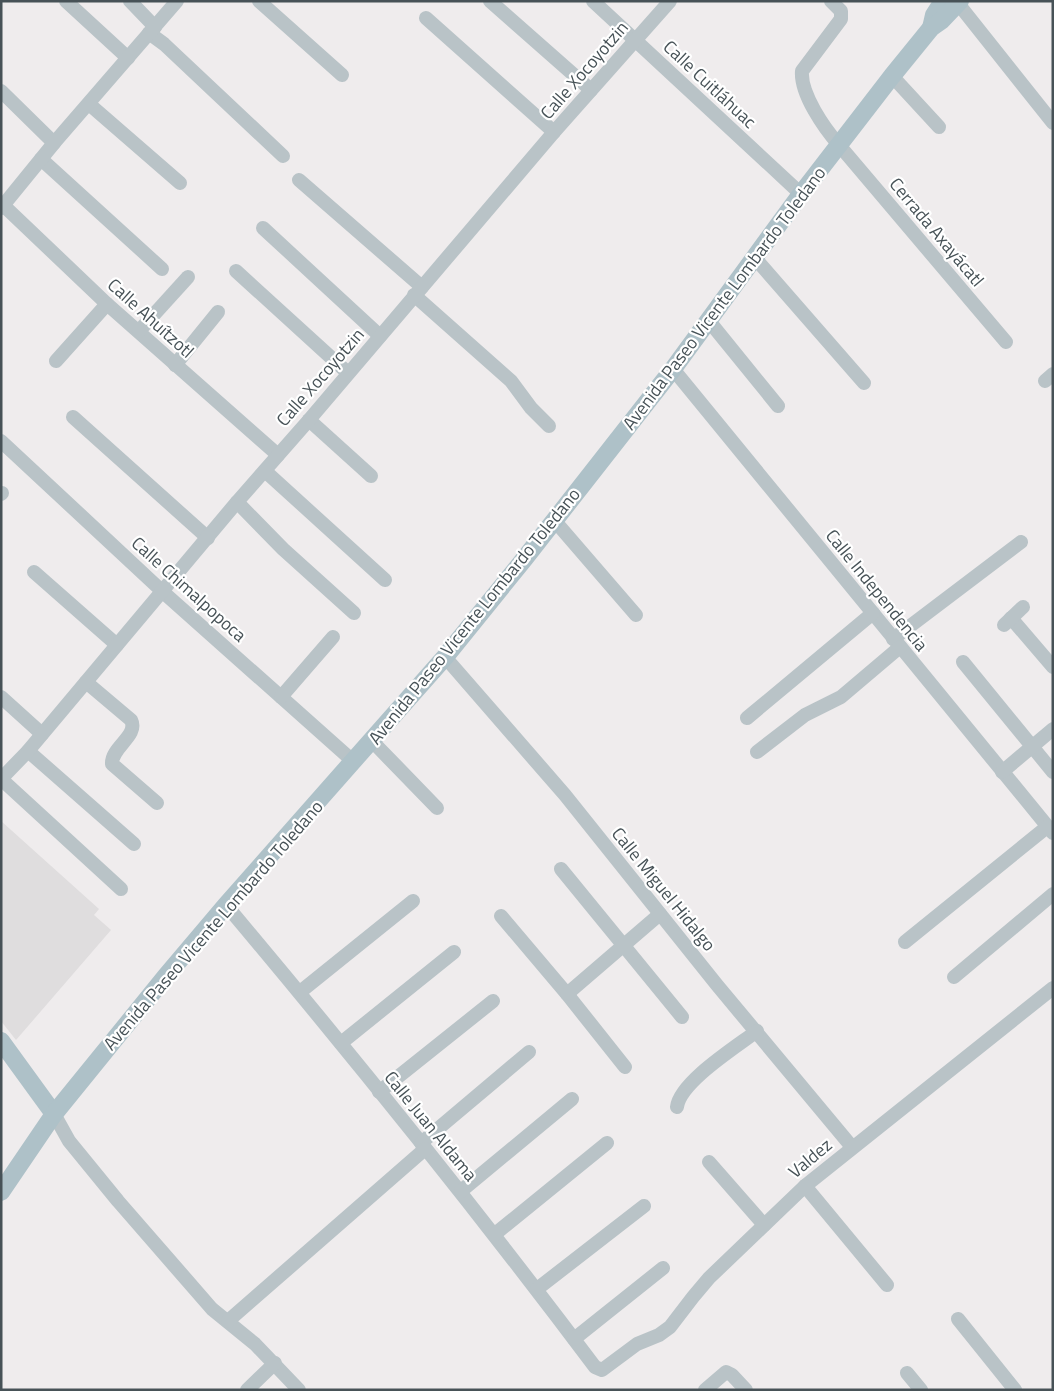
<svg xmlns="http://www.w3.org/2000/svg" width="1054" height="1391" viewBox="0 0 1054 1391" font-family="'Titillium Web',sans-serif">
  <rect width="100%" height="100%" fill="#efeced"/>
  <!-- education -->
  <polygon fill="#dfddde" points="1,821 99,909 94,915 111,930 16,1040 1,1021"/>
  <g fill="none" stroke-linecap="round" stroke-linejoin="round">
    <!-- minor -->
    <g stroke="#b9c3c7" stroke-width="14">
      <polyline points="66,1 128,58"/>
      <polyline points="130,1 155,27"/>
      <polyline points="259,1 342,75"/>
      <polyline points="490,1 591,90"/>
      <polyline points="593,1 801,194"/>
      <path d="M 831,1 L 841,11 L 841,19 L 802,71 C 800,94 825,129 839,145 L 1006,342"/>
      <polyline points="956,1 1053,123"/>
      <polyline points="426,18 554,132"/>
      <polyline points="149,33 164,44 283,156"/>
      <polyline points="892,76 939,127"/>
      <polyline points="1,91 54,143"/>
      <polyline points="89,104 180,183"/>
      <polyline points="41,159 162,269"/>
      <polyline points="299,180 422,287"/>
      <polyline points="1,203 107,304 278,455"/>
      <polyline points="1,208 54,143 177,1"/>
      <polyline points="263,228 380,336"/>
      <polyline points="754,257 864,383"/>
      <polyline points="236,271 348,373"/>
      <polyline points="414,295 511,381 531,408 549,426"/>
      <polyline points="709,321 778,406"/>
      <polyline points="139,331 188,277"/>
      <polyline points="56,361 107,304"/>
      <polyline points="175,365 218,312"/>
      <polyline points="673,369 1053,833"/>
      <polyline points="1045,381 1053,374"/>
      <polyline points="73,417 208,538"/>
      <polyline points="309,420 371,476"/>
      <polyline points="1,441 163,592 354,762"/>
      <polyline points="265,471 385,580"/>
      <polyline points="1,494 2,493"/>
      <polyline points="237,502 283,549 354,613"/>
      <polyline points="554,520 636,615"/>
      <polyline points="34,572 117,645"/>
      <polyline points="1011,618 1053,667"/>
      <polyline points="1004,625 1023,607"/>
      <polyline points="893,639 1021,542"/>
      <polyline points="445,657 565,795 717,985 852,1147"/>
      <polyline points="963,662 1053,772"/>
      <path d="M 86,682 L 131,720 C 139,736 111,747 112,764 L 157,803"/>
      <polyline points="1,697 42,734"/>
      <polyline points="281,697 333,637"/>
      <polyline points="747,718 873,613"/>
      <polyline points="372,741 437,808"/>
      <polyline points="28,751 134,844"/>
      <polyline points="757,752 805,715 841,697 900,647"/>
      <polyline points="1002,772 1053,729"/>
      <polyline points="1,779 28,751 237,502 309,420 554,132 670,1"/>
      <polyline points="1,779 121,889"/>
      <polyline points="561,869 682,1017"/>
      <path d="M 226,905 C 353,1056 477,1210 595,1367 L 602,1370 L 637,1344 L 659,1335 L 670,1327 L 693,1297 L 709,1278 L 805,1186 L 1053,988"/>
      <polyline points="501,916 567,994 625,1067"/>
      <polyline points="905,942 1047,827"/>
      <polyline points="954,977 1053,894"/>
      <polyline points="300,992 413,901"/>
      <polyline points="567,994 660,914"/>
      <polyline points="341,1043 454,952"/>
      <polyline points="379,1092 493,1001"/>
      <path d="M 677,1107 C 680,1082 736,1047 757,1031"/>
      <polyline points="54,1114 69,1141 118,1201 212,1309 255,1344 299,1390"/>
      <polyline points="421,1143 529,1052"/>
      <polyline points="709,1162 764,1225"/>
      <polyline points="805,1186 887,1285"/>
      <polyline points="461,1191 572,1099"/>
      <polyline points="495,1234 607,1143"/>
      <polyline points="537,1289 644,1206"/>
      <polyline points="958,1319 1015,1390"/>
      <polyline points="228,1321 425,1149"/>
      <polyline points="574,1339 663,1268"/>
      <polyline points="907,1373 921,1390"/>
      <polyline points="247,1390 275,1363"/>
      <polyline points="705,1390 726,1372 732,1375 746,1390"/>
    </g>
    <!-- major -->
    <g stroke="#aec1c8" stroke-width="18">
      <polyline points="931,28 934,15 943,1"/>
      <polyline points="1,1041 54,1114"/>
      <polyline points="1,1192 54,1114 166,976 226,905 445,657 525,558 673,369 801,194 892,76 931,28 941,21 960,1"/>
    </g>
  </g>
  <g text-anchor="middle" dominant-baseline="central" stroke-width="4.5" stroke-linejoin="round" paint-order="stroke">
    <!-- street labels -->
    <g font-size="18" fill="#475257" stroke="#fff">
      <text transform="translate(584 70) rotate(-49)">Calle Xocoyotzin</text>
      <text transform="translate(710 84) rotate(43)">Calle Cuitláhuac</text>
      <text transform="translate(937 232) rotate(50)">Cerrada Axayácatl</text>
      <text transform="translate(724 298) rotate(-53)">Avenida Paseo Vicente Lombardo Toledano</text>
      <text transform="translate(151 318) rotate(42)">Calle Ahuítzotl</text>
      <text transform="translate(320 377) rotate(-49)">Calle Xocoyotzin</text>
      <text transform="translate(189 589) rotate(42)">Calle Chimalpopoca</text>
      <text transform="translate(877 590) rotate(51)">Calle Independencia</text>
      <text transform="translate(474 616) rotate(-51)">Avenida Paseo Vicente Lombardo Toledano</text>
      <text transform="translate(664 889) rotate(51)">Calle Miguel Hidalgo</text>
      <text transform="translate(213 925) rotate(-49)">Avenida Paseo Vicente Lombardo Toledano</text>
      <text transform="translate(431 1126) rotate(51)">Calle Juan Aldama</text>
      <text transform="translate(810 1158) rotate(-40)">Valdez</text>
    </g>
  </g>
  <!-- border -->
  <rect width="1054" height="1391" fill="none" stroke="#475257" stroke-width="5"/>
</svg>
